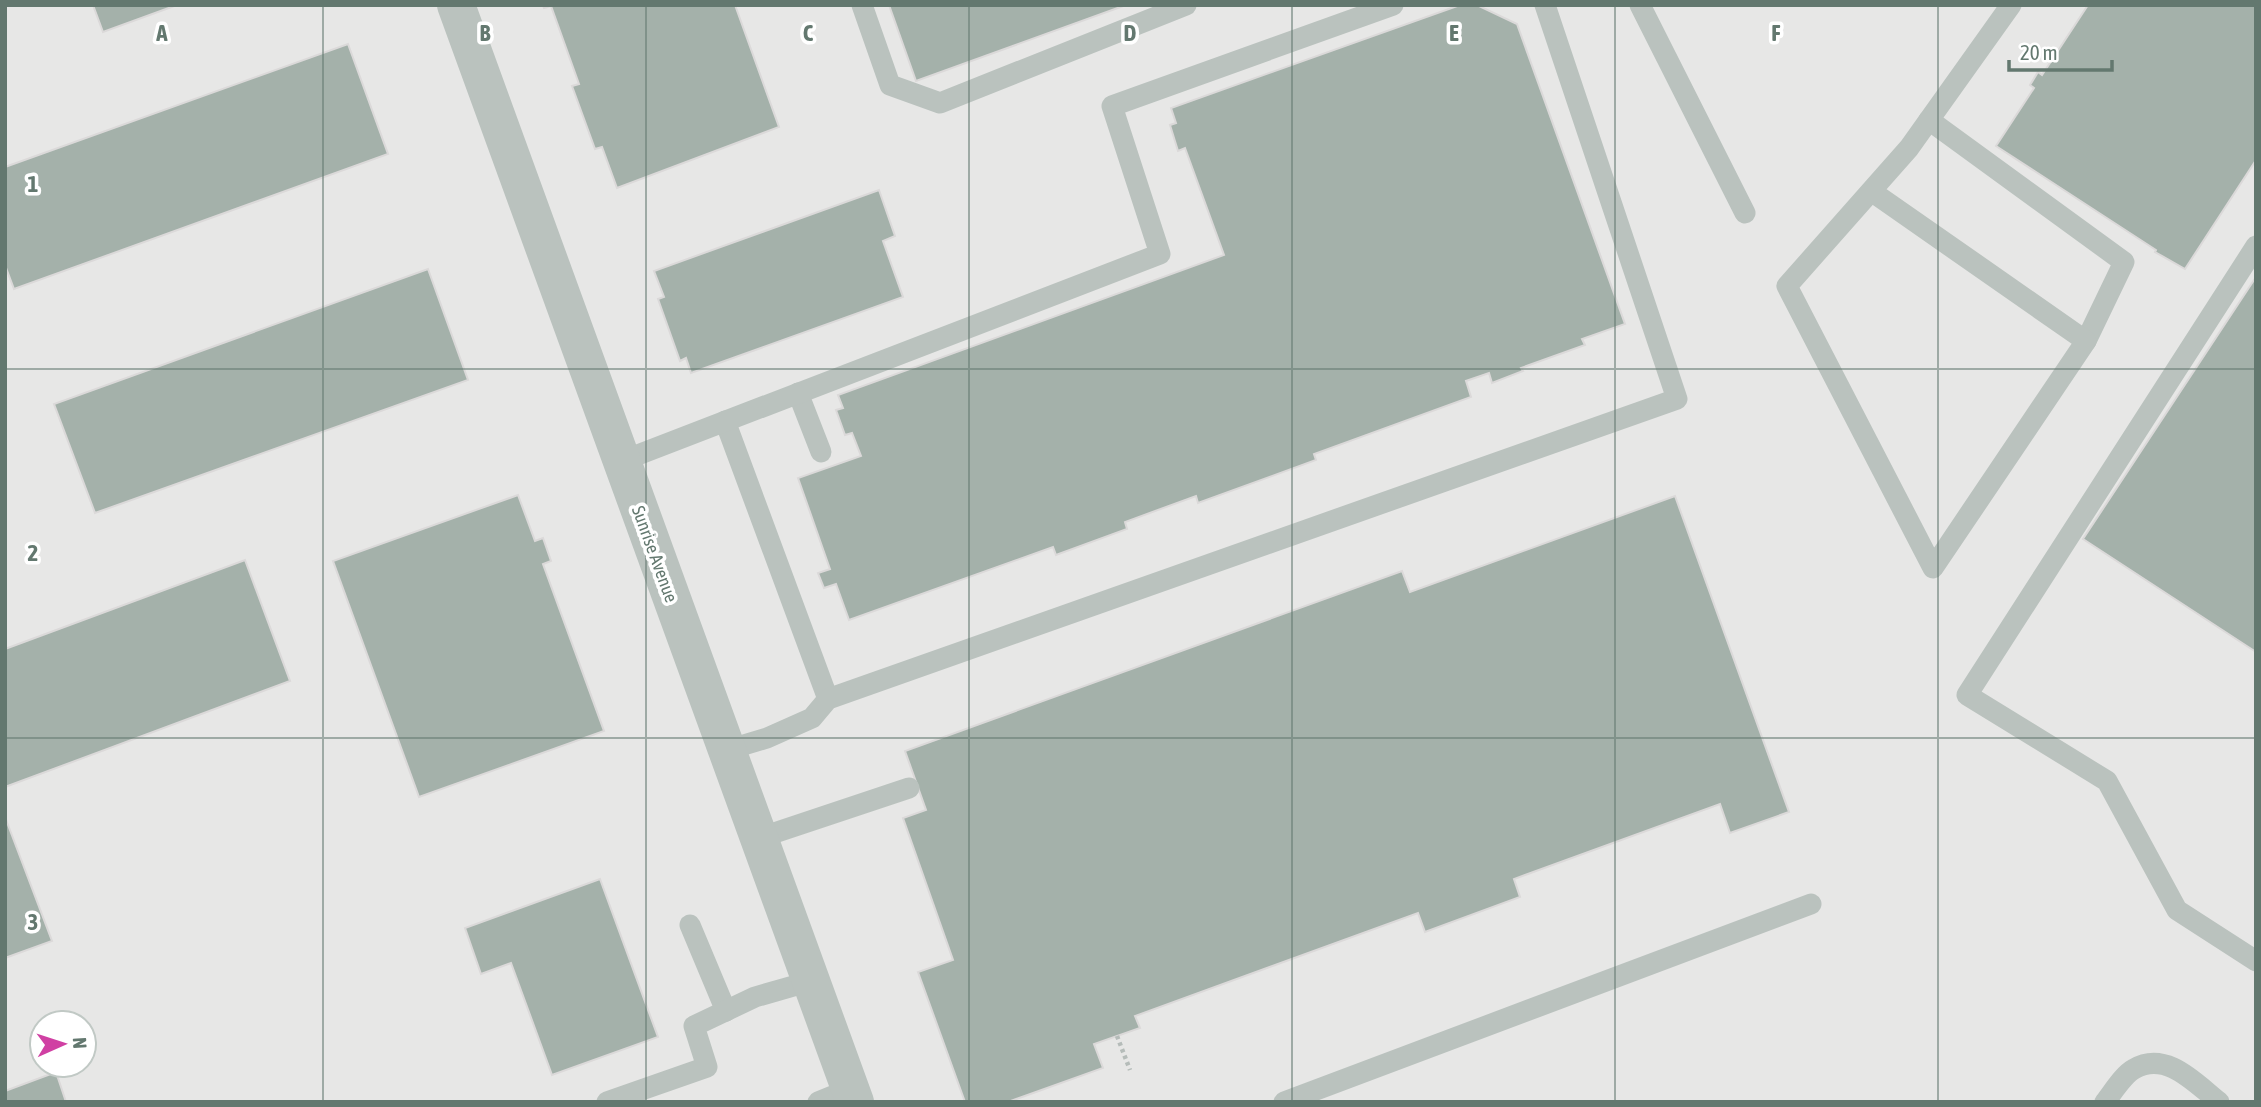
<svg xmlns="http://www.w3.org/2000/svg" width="2261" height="1107" viewBox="0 0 2261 1107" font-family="'Asap Condensed',sans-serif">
  <rect width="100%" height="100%" fill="#f9f7f7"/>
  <!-- built -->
  <path fill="#e7e7e6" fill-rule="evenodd" d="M 5,5 L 2256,5 L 2256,1102 L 5,1102 ZM 42,1023 L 84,1023 L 84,1065 L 42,1065 Z"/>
  <!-- building -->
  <g fill="#a4b1aa" stroke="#dbd9d9" stroke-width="2">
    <polygon points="93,5 177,5 103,32"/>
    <polygon points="543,5 735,5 779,127 617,188 602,147 595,149 572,86 579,84 551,6 544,8"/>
    <polygon points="889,5 1126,5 916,81"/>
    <polygon points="1460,5 1477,5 1517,24 1625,324 1582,339 1585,345 1521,368 1523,371 1492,383 1489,373 1466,381 1471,397 1314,454 1316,460 1198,503 1196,496 1125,522 1127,529 1056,555 1053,547 849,620 836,584 824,588 818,573 830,569 798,478 861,456 852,433 845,435 836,410 843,408 838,395 1224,255 1185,148 1178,151 1170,125 1176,123 1171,108"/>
    <polygon points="2088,5 2256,5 2256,160 2185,269 2155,252 2156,250 1996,146 2034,88 2030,85 2038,72 2042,75"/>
    <polygon points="348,44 388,154 14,289 5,265 5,167"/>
    <polygon points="879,190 895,236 883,241 903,297 691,373 686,358 680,361 658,299 664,297 654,271"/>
    <polygon points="428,269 468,380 95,513 54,404"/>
    <polygon points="2256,277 2256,652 2083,539"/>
    <polygon points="518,495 535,541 543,538 551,561 543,564 604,731 419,797 333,561"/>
    <polygon points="1675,496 1789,812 1730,833 1720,804 1514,879 1520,897 1425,932 1418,913 1135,1016 1140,1028 1094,1044 1103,1068 1008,1102 965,1102 918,972 953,960 903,818 926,810 905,751 1402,571 1410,592"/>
    <polygon points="245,560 290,681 5,787 5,649"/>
    <polygon points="5,817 52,941 5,958"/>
    <polygon points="600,879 658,1037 552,1075 511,963 481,974 465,928"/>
    <polygon points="56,1072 66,1102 5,1102 5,1091"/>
  </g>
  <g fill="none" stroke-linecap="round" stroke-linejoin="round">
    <!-- path -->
    <polyline stroke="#b5bcb9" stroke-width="4.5" stroke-dasharray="3.5 3.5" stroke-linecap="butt" points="1117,1036 1130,1070"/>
    <!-- lane -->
    <g stroke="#bac2be" stroke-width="21">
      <polyline points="862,5 890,85 940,103 1186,5"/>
      <polyline points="1640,5 1745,213"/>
      <polyline points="1929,120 2124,262 2086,341"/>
      <polyline points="1871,191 2086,341 1933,568 1787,286 1909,148 2011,5"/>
      <polyline points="2256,246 1967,695 2107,781 2177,910 2256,961"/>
      <polyline points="798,393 821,452"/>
      <polyline points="725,421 828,699"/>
      <polyline points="622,461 1160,254 1112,106 1393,5"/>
      <polyline points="727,750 767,738 812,718 828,699 1677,399 1545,5"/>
      <polyline points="759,838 909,788"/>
      <polyline points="690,925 726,1011"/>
      <polyline points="607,1102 707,1067 694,1026 755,997 811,981"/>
      <polyline points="818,1102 850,1089"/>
      <polyline points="1284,1102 1811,904"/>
      <path d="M 2105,1102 C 2113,1092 2123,1075 2134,1069 C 2166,1050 2195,1083 2219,1102"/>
    </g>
    <!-- street -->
    <polyline stroke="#bac2be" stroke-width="38" points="456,5 855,1102"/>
  </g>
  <!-- grid -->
  <path fill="none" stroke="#63786f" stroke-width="2" stroke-opacity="0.55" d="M 323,5 L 323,1102M 646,5 L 646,1102M 969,5 L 969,1102M 1292,5 L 1292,1102M 1615,5 L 1615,1102M 1938,5 L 1938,1102M 5,369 L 2256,369M 5,738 L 2256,738"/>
  <g text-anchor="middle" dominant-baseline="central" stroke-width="7" stroke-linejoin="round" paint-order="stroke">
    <!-- street labels -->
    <g font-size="18" fill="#63786f" stroke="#fff">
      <text transform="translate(655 554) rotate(70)">Sunrise Avenue</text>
    </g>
  </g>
  <g font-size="23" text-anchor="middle" font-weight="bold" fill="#63786f" stroke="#fff" stroke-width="7" stroke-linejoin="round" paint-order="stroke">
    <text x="162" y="41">A</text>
    <text x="485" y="41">B</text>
    <text x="808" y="41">C</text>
    <text x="1130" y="41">D</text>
    <text x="1454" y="41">E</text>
    <text x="1776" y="41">F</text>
    <text x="33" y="192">1</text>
    <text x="33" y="561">2</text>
    <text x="33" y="930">3</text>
  </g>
  <!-- border -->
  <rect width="2261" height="1107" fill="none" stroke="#63786f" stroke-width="14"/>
  <!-- north arrow -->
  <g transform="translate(63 1044) rotate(87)"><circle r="33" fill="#ffffff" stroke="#c1c9c5" stroke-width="2"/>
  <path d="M0-5L12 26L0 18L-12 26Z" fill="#d040a3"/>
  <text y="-10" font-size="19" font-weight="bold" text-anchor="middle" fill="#63786f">N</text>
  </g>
  <!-- scale -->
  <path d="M2009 60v10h103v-10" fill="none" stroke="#63786f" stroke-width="3.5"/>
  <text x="2020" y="60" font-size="21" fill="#63786f" stroke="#ffffff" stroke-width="5" paint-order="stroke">20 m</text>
</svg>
